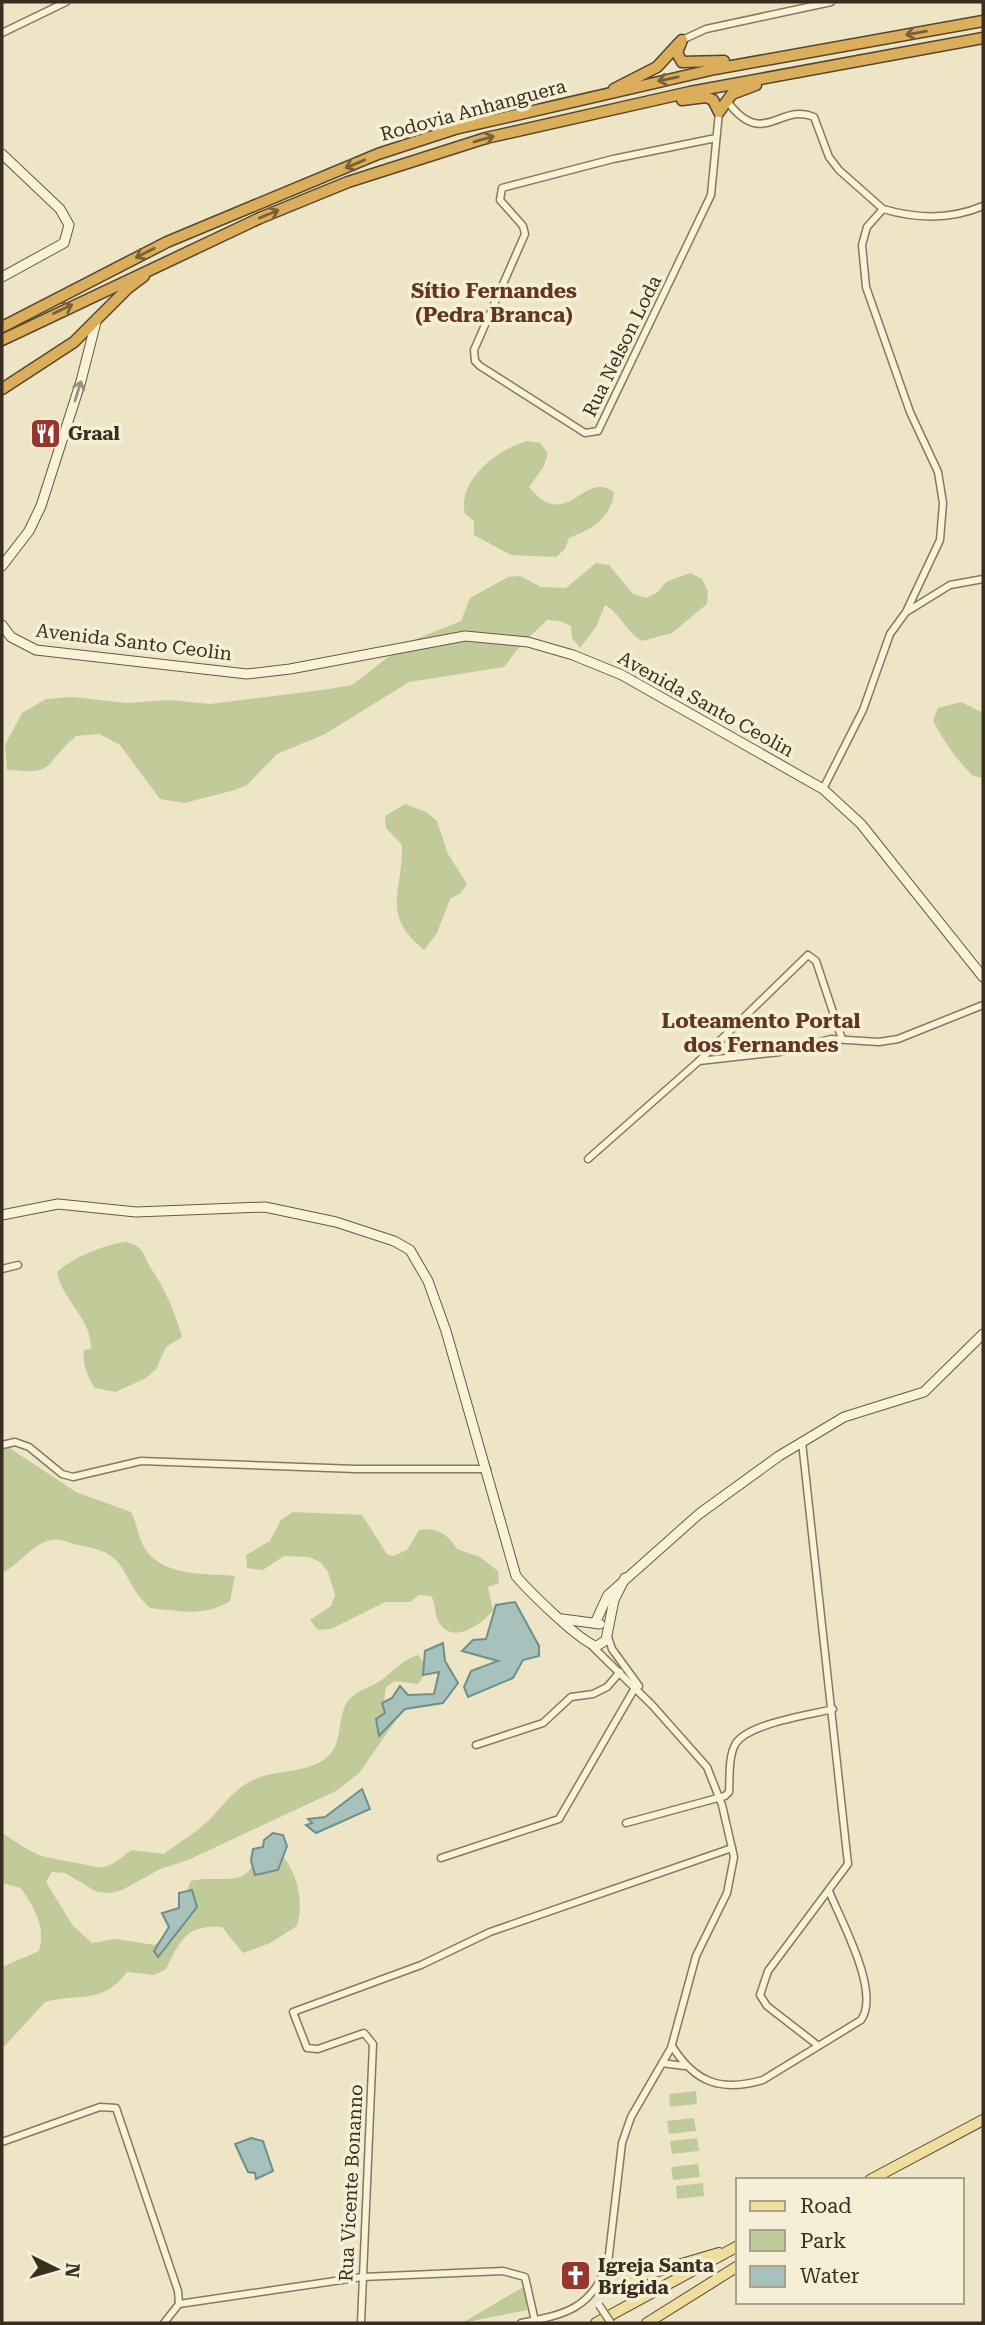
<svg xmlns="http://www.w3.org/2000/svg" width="985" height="2325" viewBox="0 0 985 2325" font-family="'Roboto Serif',serif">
  <rect width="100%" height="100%" fill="#ede5c6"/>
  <!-- green -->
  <g fill="#c1cb9a">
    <path d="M 527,441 L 540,443 L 548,453 L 544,466 L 529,487 C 567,534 583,469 614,492 C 611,519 592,529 569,538 L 565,549 L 556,557 L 511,555 L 474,535 L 474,521 L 465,514 C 457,480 498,449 527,441 Z"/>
    <path d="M 596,563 L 609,565 L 633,594 L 646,598 L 658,592 L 666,582 L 690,573 L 702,579 L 708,591 L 707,604 L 672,633 L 642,641 C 625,631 621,614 605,605 L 596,627 L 580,648 L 572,638 L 571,626 L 560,621 L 547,620 L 520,646 L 504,667 L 409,682 L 325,734 L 277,754 L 247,785 L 235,790 L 184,803 L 160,799 L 120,745 L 99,734 L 76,736 C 42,764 59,775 7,770 L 5,745 L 22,713 L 46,699 L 71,697 L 127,703 L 170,700 L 210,704 L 329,689 L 352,685 L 406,643 L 461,621 L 470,598 L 508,577 L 520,576 L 541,587 L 566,588 Z"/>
    <path d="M 961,702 L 983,713 L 983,778 L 973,776 C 956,759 944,742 933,720 L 938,708 Z"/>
    <path d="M 405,804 L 426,812 L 437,821 L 448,854 L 467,884 L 461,893 L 450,899 L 437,933 L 424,950 C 380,913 403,893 402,845 L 386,828 L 385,816 Z"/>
    <path d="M 127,1242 C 146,1248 143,1256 152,1270 C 166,1291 175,1312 182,1337 L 166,1347 L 156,1369 L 146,1378 L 116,1392 L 95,1388 C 87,1377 82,1363 84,1350 L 91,1349 C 92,1319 62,1300 57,1272 C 70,1259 107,1243 127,1242 Z"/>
    <path d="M 2,1443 L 76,1492 L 131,1512 C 137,1523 138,1536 144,1547 C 161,1577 205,1573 235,1576 L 230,1601 C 205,1617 179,1611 150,1608 C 117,1576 132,1553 78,1545 C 69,1543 60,1538 51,1540 C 33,1543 19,1565 2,1573 Z"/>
    <path d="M 293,1512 L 362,1515 L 387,1554 L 393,1556 L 407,1550 L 419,1530 C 436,1527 448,1534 457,1549 L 480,1557 L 498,1571 L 499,1583 L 488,1587 L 493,1610 C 482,1625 448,1648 437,1618 C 434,1609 436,1604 431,1596 L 419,1595 L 410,1602 L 385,1602 L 331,1629 L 318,1630 L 310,1620 L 331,1606 L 335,1595 L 328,1572 L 320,1562 L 309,1557 L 284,1556 L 263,1570 L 247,1568 L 246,1555 L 270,1541 L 281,1520 Z"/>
    <path d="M 418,1655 C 427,1666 427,1673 418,1684 L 395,1681 L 386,1687 L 383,1710 L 395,1709 L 396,1720 L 360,1772 L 338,1790 L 188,1860 L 160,1869 L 122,1890 L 110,1893 L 97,1892 L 65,1873 L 52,1872 L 46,1882 L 73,1926 L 92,1943 L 115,1939 L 155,1945 L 172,1927 L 191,1881 C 215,1874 246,1890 256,1858 L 281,1854 C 298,1874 304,1901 297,1926 L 270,1943 L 243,1953 L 222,1927 C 186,1924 180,1941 166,1969 L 154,1975 L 127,1972 C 101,2006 80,1992 45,2002 L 2,2049 L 2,1967 L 39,1951 C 46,1926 34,1908 21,1888 L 2,1883 L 2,1833 C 35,1854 31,1855 71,1862 C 104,1867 101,1875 131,1850 L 164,1854 C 175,1845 187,1838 199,1829 C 219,1814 229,1791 253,1780 C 276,1769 303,1774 325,1759 C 341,1748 338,1727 343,1711 C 349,1691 369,1689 383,1679 C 395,1669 403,1660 418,1655 Z"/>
    <polygon points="696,2091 697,2104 670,2107 669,2094"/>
    <polygon points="694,2118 696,2131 669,2134 667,2121"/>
    <polygon points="697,2138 699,2151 672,2154 670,2141"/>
    <polygon points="698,2164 700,2177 673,2180 671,2167"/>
    <polygon points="703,2183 704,2196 677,2199 676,2186"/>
    <polygon points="525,2286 527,2310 462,2323"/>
  </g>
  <!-- water -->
  <g fill="#a7c1bc" stroke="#6e8f8a" stroke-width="2">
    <polygon points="515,1602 539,1646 539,1656 523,1660 513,1678 468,1697 464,1687 471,1671 498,1661 462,1651 473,1640 486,1639 496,1605"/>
    <polygon points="443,1643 445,1661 458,1683 443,1703 405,1709 379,1736 376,1719 385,1713 382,1703 392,1698 400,1686 408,1695 434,1694 439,1672 423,1675 425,1651"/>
    <polygon points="362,1789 370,1809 316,1833 306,1825 312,1823 308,1819 325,1817"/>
    <polygon points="273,1833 283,1835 287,1846 278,1870 255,1875 251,1861 253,1849 263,1847 264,1840"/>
    <polygon points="192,1890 197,1907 158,1957 154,1951 169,1927 162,1913 179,1908 179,1893"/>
    <polygon points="251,2138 263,2141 273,2171 256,2179 255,2173 248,2172 235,2144"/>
  </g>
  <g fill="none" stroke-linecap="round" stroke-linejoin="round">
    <defs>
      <g id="street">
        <polyline points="2,33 66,2"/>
        <polyline points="682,40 706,29 831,2"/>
        <path d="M 727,101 C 763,150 780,102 814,117 L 829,157 L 839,170 L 883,209"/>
        <polyline points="716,138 613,159 502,188 500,200 523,226 525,234 474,350 475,361 480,366 585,433 598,431 711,195 719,112"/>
        <polyline points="908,611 950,585 983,579"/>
        <path d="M 823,789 L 863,710 L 890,634 L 906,612 L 940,540 L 943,503 L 938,472 L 910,412 L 866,287 L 862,245 L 867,227 L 883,209 C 917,219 950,220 983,206"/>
        <polyline points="699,1061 808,955 816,961 842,1039"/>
        <polyline points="588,1159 699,1061 780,1052 831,1039 879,1042 898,1039 983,1005"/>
        <polyline points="2,1269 18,1265"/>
        <polyline points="802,1442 848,1864 768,1971 760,1995 767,2006 816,2044"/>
        <polyline points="2,1445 15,1442 29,1447 62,1474 73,1477 141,1461 356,1469 487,1469"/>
        <polyline points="608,1637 612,1649 639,1686"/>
        <polyline points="476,1745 543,1723 571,1697 593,1694 607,1687 620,1672"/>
        <path d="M 626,1823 L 725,1796 L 729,1792 C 730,1777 728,1756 736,1743 C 750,1723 810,1715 833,1709"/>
        <polyline points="441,1858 559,1819 636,1686"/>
        <path d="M 672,2046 C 695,2083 721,2092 763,2080 L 861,2020 C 881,1992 841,1921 829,1891"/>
        <polyline points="662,2063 684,2066"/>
        <polyline points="2,2142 100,2107 116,2108 178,2291 179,2304 164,2323"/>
        <polyline points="179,2304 362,2277 503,2271 525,2277 535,2321"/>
        <polyline points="361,2323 373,2044 364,2033 318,2049 307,2048 293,2012 421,1965 490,1932 732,1848"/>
        <path d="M 521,2323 C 564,2315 592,2309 608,2263 L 622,2143 L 631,2117 L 671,2048 L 696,1956 L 727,1893 L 734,1857 L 722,1805 L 707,1767 L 652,1705 L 592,1646"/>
      </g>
      <g id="secondary">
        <polyline points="2,154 60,209 69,225 64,243 2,277"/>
        <polyline points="2,566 29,531 41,506 81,381 97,318"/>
        <polyline points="2,625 11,637 36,650 247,674 290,669 465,636 528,642 573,655 622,675 823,789 861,824 983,977"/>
        <path d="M 2,1215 L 58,1204 L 136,1212 L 265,1207 L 336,1222 L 394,1241 L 410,1250 L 428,1281 L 446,1331 L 516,1576 C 528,1590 582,1644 597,1646 L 606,1640 L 614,1600 L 625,1578"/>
        <polyline points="562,1619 600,1624"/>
        <polyline points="595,1623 608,1595 699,1514 779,1456 844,1417 924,1392 983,1334"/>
      </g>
      <g id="primary">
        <polyline points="870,2180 983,2120"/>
        <polyline points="603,2275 634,2278 719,2253"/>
        <polyline points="596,2323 738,2246"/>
        <polyline points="647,2323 738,2266"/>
      </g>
      <g id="highway">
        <polyline points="682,40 677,53 682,62 724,61"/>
        <polyline points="614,89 657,67 680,42"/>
        <polyline points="682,100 706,97 713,100 719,112 732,94 756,85"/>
        <polyline points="2,327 167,242 378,154 455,129 715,69 983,21"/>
        <polyline points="2,340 260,218 348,182 486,138 690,92 983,38"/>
        <polyline points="2,389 74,342 128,288 144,276"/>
      </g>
    </defs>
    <!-- street casing -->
    <use href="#street" stroke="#88785c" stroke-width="9"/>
    <!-- secondary casing -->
    <use href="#secondary" stroke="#6a593f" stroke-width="11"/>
    <!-- primary casing -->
    <use href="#primary" stroke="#564630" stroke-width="12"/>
    <!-- highway casing -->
    <use href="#highway" stroke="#564630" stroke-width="13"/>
    <!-- street -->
    <use href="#street" stroke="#f8f2d9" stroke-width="6"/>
    <!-- secondary -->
    <use href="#secondary" stroke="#f8f2d9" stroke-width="9"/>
    <!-- primary -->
    <use href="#primary" stroke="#efde9f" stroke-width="10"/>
    <!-- highway -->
    <use href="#highway" stroke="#daae5a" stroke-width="10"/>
    <defs>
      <polyline id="street-bridge" points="599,2305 611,2323"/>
    </defs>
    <!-- street-bridge casing -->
    <use href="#street-bridge" stroke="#88785c" stroke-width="9" stroke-linecap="butt"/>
    <!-- street-bridge -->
    <use href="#street-bridge" stroke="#f8f2d9" stroke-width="6"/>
  </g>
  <!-- one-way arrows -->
  <defs><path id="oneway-shaft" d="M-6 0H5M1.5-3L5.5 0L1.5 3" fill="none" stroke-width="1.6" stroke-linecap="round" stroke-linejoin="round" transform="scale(1.75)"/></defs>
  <g stroke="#796137">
    <use href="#oneway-shaft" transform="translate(916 33) rotate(170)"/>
    <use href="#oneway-shaft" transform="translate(668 79) rotate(168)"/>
    <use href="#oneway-shaft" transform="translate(484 139) rotate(-16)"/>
    <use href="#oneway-shaft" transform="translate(355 164) rotate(157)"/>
    <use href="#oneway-shaft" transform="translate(269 214) rotate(-22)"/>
    <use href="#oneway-shaft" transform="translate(145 253) rotate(153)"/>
    <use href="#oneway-shaft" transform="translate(63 309) rotate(-25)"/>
  </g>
  <use stroke="#98907c" href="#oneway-shaft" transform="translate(78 391) rotate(-73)"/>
  <!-- icons -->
  <defs>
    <symbol id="restaurant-square" viewBox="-11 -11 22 22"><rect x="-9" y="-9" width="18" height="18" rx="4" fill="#96372e" stroke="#f5efd6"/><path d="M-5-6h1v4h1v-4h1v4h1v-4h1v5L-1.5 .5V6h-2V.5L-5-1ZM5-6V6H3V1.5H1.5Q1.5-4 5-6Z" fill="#fff"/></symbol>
    <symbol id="church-square" viewBox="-11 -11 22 22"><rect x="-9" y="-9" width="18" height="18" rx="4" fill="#96372e" stroke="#f5efd6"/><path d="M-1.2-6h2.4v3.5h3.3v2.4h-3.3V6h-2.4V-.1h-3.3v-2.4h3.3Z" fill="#fff"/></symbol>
  </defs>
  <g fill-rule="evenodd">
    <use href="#restaurant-square" x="28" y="416" width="35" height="35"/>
    <use href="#church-square" x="558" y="2258" width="35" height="35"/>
  </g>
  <g text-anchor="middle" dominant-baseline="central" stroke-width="7" stroke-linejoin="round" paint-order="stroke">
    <!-- street labels -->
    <g font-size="19" fill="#392e20" stroke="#f5efd6">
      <text transform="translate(473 110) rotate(-15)">Rodovia Anhanguera</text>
      <text transform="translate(622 346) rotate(-64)">Rua Nelson Loda</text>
      <text transform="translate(134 642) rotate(7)">Avenida Santo Ceolin</text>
      <text transform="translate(706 704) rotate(29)">Avenida Santo Ceolin</text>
      <text transform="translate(351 2183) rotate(-87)">Rua Vicente Bonanno</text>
    </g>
    <!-- poi labels -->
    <g font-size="19" font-weight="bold" fill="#392e20" stroke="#f5efd6" text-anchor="start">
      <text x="68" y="433">Graal</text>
      <text x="598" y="2265">Igreja Santa<tspan x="598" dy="22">Brígida</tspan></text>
    </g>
    <!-- neighbourhood labels -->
    <g font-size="21" font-weight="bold" fill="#653520" stroke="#f5efd6">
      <text x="494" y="291">Sítio Fernandes<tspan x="494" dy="24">(Pedra Branca)</tspan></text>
      <text x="761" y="1021">Loteamento Portal<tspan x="761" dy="24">dos Fernandes</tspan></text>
    </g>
  </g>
  <!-- border -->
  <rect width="985" height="2325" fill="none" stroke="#392e20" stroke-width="7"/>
  <!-- legend -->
  <rect x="736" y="2178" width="228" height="126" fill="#f5efd6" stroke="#aaa28d" stroke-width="2"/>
  <rect x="750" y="2201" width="35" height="10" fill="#efde9f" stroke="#aaa28d" stroke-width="2"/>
  <text x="800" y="2213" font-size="21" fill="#392e20">Road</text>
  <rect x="750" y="2230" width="35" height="21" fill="#c1cb9a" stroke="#aaa28d" stroke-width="2"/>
  <text x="800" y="2248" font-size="21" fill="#392e20">Park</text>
  <rect x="750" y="2266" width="35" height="21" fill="#a7c1bc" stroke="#aaa28d" stroke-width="2"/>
  <text x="800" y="2283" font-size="21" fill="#392e20">Water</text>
  <!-- north arrow -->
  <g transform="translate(56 2269) rotate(95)" stroke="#f5efd6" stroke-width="5" paint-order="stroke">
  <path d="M0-5L12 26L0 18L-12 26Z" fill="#392e20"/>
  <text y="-10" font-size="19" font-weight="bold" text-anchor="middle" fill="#392e20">N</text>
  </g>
</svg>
